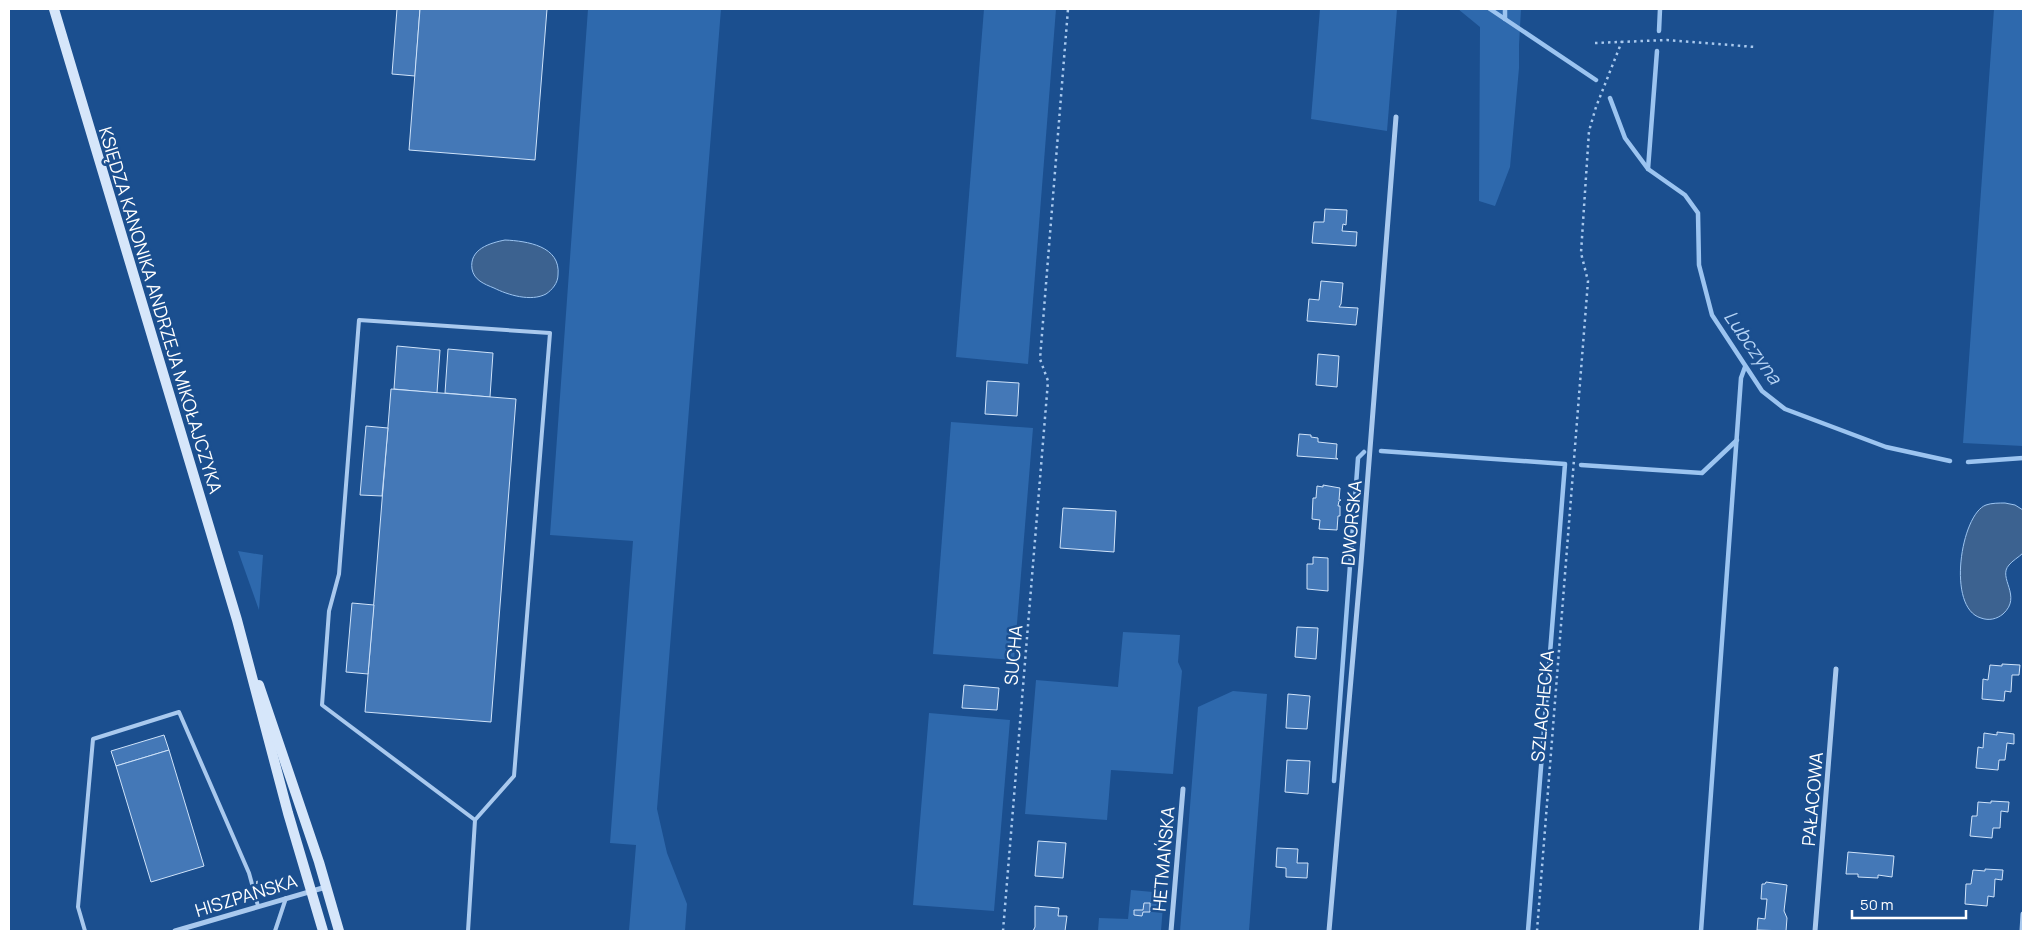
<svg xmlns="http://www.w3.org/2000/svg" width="2032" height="940" viewBox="0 0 2032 940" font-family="Manrope,sans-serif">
  <rect width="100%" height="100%" fill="#1b4f8f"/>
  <!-- green -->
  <g fill="#2e69ad">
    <polygon points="588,9 721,9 657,809 667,853 687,904 685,931 629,931 636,845 610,843 633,541 550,535"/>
    <polygon points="984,9 1056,9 1028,364 956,357"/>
    <polygon points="1320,9 1397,9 1387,131 1311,119"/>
    <polygon points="1458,9 1521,9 1519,45 1519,68 1510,167 1495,206 1479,201 1480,27"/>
    <polygon points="1994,9 2023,9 2023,446 1963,443"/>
    <polygon points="951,422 1033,428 1014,660 933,654"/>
    <polygon points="238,551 263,555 259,610"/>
    <polygon points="1123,632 1180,635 1178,662 1182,671 1173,774 1111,770 1107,820 1025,814 1036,680 1118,687"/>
    <polygon points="1233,691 1267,694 1249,931 1180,931 1198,707"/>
    <polygon points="929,713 1010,720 994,911 913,905"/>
    <polygon points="1131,890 1164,893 1161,931 1098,931 1099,918 1128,919"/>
  </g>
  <!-- water -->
  <g fill="#3c6290" stroke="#9cc4f0">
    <path d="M 505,240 C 527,241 561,246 558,275 C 558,283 552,290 546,294 C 531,302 508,295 494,288 C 484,284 474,280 472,269 C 469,249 490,243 505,240 Z"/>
    <path d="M 2005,503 L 2015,505 L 2023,510 L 2023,553 C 2019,557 2012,561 2009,565 C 1997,578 2023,596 2003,614 C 1997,619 1989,621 1981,618 C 1946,608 1961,514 1986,505 C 1991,503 1999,503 2005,503 Z"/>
  </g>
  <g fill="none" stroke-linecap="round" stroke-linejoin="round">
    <!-- stream -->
    <g stroke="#9cc4f0" stroke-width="4.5">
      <polyline points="1490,9 1596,80"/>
      <polyline points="1505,19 1505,9"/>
      <polyline points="1659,31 1660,9"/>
      <polyline points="1610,98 1625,138 1648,169 1685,195 1698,213 1699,265 1712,315 1762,391 1785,409 1886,447 1950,461"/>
      <polyline points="1648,169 1657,51"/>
      <polyline points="1381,451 1565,464 1528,931"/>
      <polyline points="1968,462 2023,458"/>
      <polyline points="1581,465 1702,473 1737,440"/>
      <polyline points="1334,781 1358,458 1364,452"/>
      <polyline points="1701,931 1741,378 1745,367"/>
    </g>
  </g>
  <!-- building -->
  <g fill="#4478b7" stroke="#cfe3fa">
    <polygon points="397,9 420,9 415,76 392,74"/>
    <polygon points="420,9 547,9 535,160 409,150"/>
    <polygon points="1325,209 1347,210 1346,225 1343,224 1342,231 1357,232 1356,246 1312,243 1314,222 1324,222"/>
    <polygon points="1321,281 1343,283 1341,304 1339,307 1358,308 1356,325 1307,321 1309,299 1319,300"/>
    <polygon points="397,346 440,350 437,393 394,389"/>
    <polygon points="448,349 493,353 490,397 445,393"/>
    <polygon points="1318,354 1339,356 1337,387 1316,385"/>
    <polygon points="987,381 1019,383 1017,416 985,414"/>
    <polygon points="391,389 516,399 491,722 365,712"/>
    <polygon points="366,426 388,428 382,496 360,495"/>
    <polygon points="1299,434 1311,435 1311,437 1318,438 1318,442 1337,444 1336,458 1338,459 1297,456"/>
    <polygon points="1323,485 1340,488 1339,500 1341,500 1339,501 1338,506 1340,506 1340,516 1338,516 1337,530 1319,529 1320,520 1312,519 1313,498 1316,498 1317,486 1323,487"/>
    <polygon points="1063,508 1116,511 1114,552 1060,548"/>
    <polygon points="1313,557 1328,558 1328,591 1307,589 1307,564 1313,564"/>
    <polygon points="352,603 374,605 368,674 346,672"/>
    <polygon points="1297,627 1318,628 1316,659 1295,657"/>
    <polygon points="2002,664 2020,665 2019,675 2012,675 2011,692 2005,691 2004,701 1982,699 1983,679 1988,680 1990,665 2002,666"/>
    <polygon points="964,685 999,688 997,710 962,708"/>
    <polygon points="1288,694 1310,696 1307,729 1286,728"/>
    <polygon points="1997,732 2014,734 2014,744 2007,743 2005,760 1999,760 1998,770 1976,768 1978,747 1983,748 1984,733 1997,735"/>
    <polygon points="164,735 169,750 116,766 111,751"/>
    <polygon points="169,750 204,866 151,882 116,766"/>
    <polygon points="1287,760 1310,761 1308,794 1285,792"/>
    <polygon points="1991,801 2009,802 2008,812 2001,811 2000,828 1993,828 1992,838 1970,836 1972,816 1977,816 1978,802 1991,803"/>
    <polygon points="1038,841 1066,843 1063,878 1035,876"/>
    <polygon points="1277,848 1298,849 1297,863 1308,863 1307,878 1286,877 1286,868 1276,867"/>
    <polygon points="1848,852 1894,856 1892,877 1878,875 1878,878 1858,877 1858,874 1846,874"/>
    <polygon points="1985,869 2003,870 2002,880 1995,879 1994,897 1988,896 1987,906 1965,904 1966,884 1971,884 1973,870 1985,871"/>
    <polygon points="1766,882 1787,885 1784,911 1787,918 1786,931 1757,930 1758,918 1765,919 1767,899 1761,899 1762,884 1765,884"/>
    <polygon points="1144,903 1150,903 1150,912 1143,912 1142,916 1134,915 1134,910 1143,910"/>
    <polygon points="1035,906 1059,908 1058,916 1067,916 1065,931 1033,931 1035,927"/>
  </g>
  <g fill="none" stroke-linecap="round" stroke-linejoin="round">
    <!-- path -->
    <g stroke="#a9c9ee" stroke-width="2.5" stroke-dasharray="2.5 4" stroke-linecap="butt">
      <polyline points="1595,43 1667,40 1755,47"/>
      <polyline points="1003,931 1048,381 1040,359 1068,9"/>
      <polyline points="1537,931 1588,281 1581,253 1589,131 1596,107 1622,41"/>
    </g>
    <!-- service -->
    <g stroke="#a9c9ee" stroke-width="4">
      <polyline points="85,931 78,907 93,739 179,712 249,873 258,906"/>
      <polyline points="275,931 286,898"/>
      <polyline points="468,931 475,820 514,776 550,333 359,320 339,574 329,611 322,705 475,820"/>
    </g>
    <!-- minor -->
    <g stroke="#a9c9ee" stroke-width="5">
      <polyline points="175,931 326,887"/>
      <polyline points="1171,931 1183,789"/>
      <polyline points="1329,931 1361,564 1396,117"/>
      <polyline points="1815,931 1836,669"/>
      <polyline points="2022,931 2023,914"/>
    </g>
    <!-- secondary -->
    <g stroke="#d6e6fa" stroke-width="10">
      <polyline points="54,9 237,620 288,813 323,931"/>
      <polyline points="259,685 319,862 339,931"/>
    </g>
  </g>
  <g text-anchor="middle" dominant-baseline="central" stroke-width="5" stroke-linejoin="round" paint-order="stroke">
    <!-- street labels -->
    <g font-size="18" fill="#fff" stroke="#1b4f8f">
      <text transform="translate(161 310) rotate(73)">KSIĘDZA KANONIKA ANDRZEJA MIKOŁAJCZYKA</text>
      <text transform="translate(1351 523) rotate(-85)">DWORSKA</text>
      <text transform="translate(1013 655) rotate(-85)">SUCHA</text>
      <text transform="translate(1542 706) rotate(-85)">SZLACHECKA</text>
      <text transform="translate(1812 799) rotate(-85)">PAŁACOWA</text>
      <text transform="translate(1163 859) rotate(-85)">HETMAŃSKA</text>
      <text transform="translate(246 895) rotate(-17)">HISZPAŃSKA</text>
    </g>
    <!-- water labels -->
    <g font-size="19" font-style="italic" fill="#b5d3f5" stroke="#1b4f8f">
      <text transform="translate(1753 347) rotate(55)">Lubczyna</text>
    </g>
  </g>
  <!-- border -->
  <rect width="2032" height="940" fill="none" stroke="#ffffff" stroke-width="20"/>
  <!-- scale -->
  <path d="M1852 910v8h114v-8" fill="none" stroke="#ffffff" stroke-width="2.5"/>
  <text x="1860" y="910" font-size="15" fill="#ffffff" stroke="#1b4f8f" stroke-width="4" paint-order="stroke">50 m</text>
</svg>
